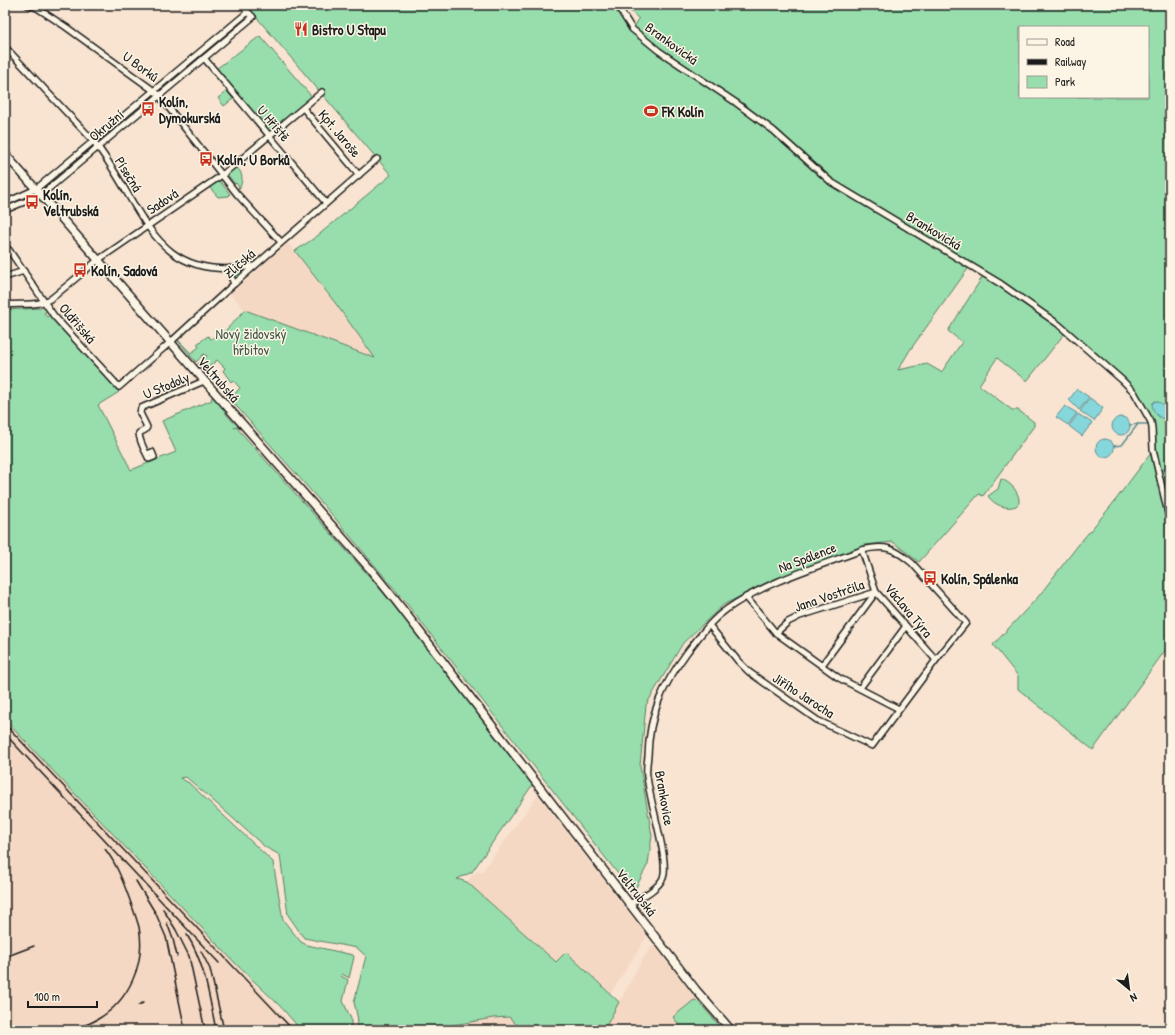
<svg xmlns="http://www.w3.org/2000/svg" width="1175" height="1035" viewBox="0 0 1175 1035" font-family="'Patrick Hand',sans-serif">
  <rect width="100%" height="100%" fill="#f8e4d1"/>
  <filter id="ink" filterUnits="userSpaceOnUse"><feTurbulence type="fractalNoise" baseFrequency=".025" numOctaves="2"/><feDisplacementMap in="SourceGraphic" scale="8" xChannelSelector="R" yChannelSelector="G"/><feConvolveMatrix kernelMatrix="1 2 1 2 8 2 1 2 1" color-interpolation-filters="sRGB"/></filter>
  <g filter="url(#ink)">
    <!-- built -->
    <g fill="#f5d8c3">
      <polygon points="288,243 333,300 376,358 245,310 230,294"/>
      <polygon points="5,720 273,1004 297,1030 5,1030"/>
      <polygon points="538,795 647,936 611,993 566,952 556,963 467,882 471,876 478,871 481,873"/>
      <polygon points="657,946 718,1023 724,1030 604,1030 642,960 651,947"/>
      <polygon points="509,1017 522,1030 424,1030 492,1018"/>
    </g>
    <!-- green -->
    <g fill="#97deac" stroke="#5a7d64" fill-rule="evenodd">
      <path d="M 246,5 L 612,5 L 633,29 L 639,19 L 624,5 L 1170,5 L 1170,466 L 1168,465 L 1166,479 L 1170,486 L 1170,508 L 1157,455 L 1154,430 L 1137,394 L 1068,329 L 1027,381 L 997,358 L 979,385 L 1012,410 L 1018,410 L 1034,422 L 1034,426 L 983,496 L 979,494 L 919,562 L 893,542 L 865,545 L 793,576 L 782,576 L 723,605 L 683,643 L 646,705 L 640,766 L 652,836 L 648,864 L 633,893 L 403,599 L 334,517 L 230,399 L 240,388 L 233,380 L 231,382 L 224,372 L 223,371 L 225,368 L 217,360 L 207,369 L 208,370 L 205,372 L 198,364 L 207,356 L 204,354 L 196,362 L 178,341 L 179,341 L 191,353 L 199,347 L 197,344 L 208,336 L 211,339 L 214,337 L 215,338 L 222,331 L 224,332 L 245,310 L 375,358 L 336,304 L 295,251 L 316,237 L 391,175 ZM 1020,27 L 1148,27 L 1148,97 L 1020,97 ZM 970,266 L 983,276 L 948,331 L 962,342 L 943,370 L 941,372 L 927,364 L 898,370 L 910,350 Z"/>
      <polygon points="260,36 312,97 270,132 216,69"/>
      <polygon points="227,91 233,99 224,106 218,98"/>
      <path d="M 236,167 C 244,173 243,182 239,189 L 238,188 L 239,187 L 236,183 L 235,184 L 227,174 Z"/>
      <polygon points="219,180 230,194 229,196 218,197 210,188 210,186"/>
      <polygon points="243,269 244,272 237,278 234,278 232,272 233,270"/>
      <path d="M 41,308 L 47,309 L 49,310 L 44,313 L 47,317 L 50,315 L 53,319 L 54,317 L 73,338 L 87,357 L 119,392 L 98,405 L 131,470 L 176,452 L 162,421 L 212,400 L 211,398 L 214,396 C 222,404 227,421 239,425 L 234,428 L 236,427 L 392,602 L 533,784 L 472,872 L 457,879 L 467,882 L 556,962 L 566,952 L 619,1002 L 604,1030 L 522,1030 L 509,1017 L 493,1018 L 425,1030 L 355,1030 L 358,1020 L 354,1002 L 366,956 L 357,948 L 304,938 L 288,915 L 280,855 L 265,847 L 208,796 L 186,777 L 180,778 L 189,783 L 273,862 L 283,920 L 301,942 L 307,945 L 353,955 L 354,957 L 349,978 L 342,974 L 341,976 L 348,980 L 343,1001 L 351,1019 L 351,1030 L 301,1030 L 280,1006 L 237,965 L 5,720 L 5,310 Z"/>
      <polygon points="1151,453 1170,532 1169,645 1093,750 1018,689 1018,676 993,645 1038,597 1079,544 1111,506"/>
      <path d="M 1001,479 C 1010,482 1020,492 1019,503 L 1016,506 C 1006,510 994,505 988,496 L 998,489 Z"/>
      <polygon points="694,1000 699,1002 723,1030 683,1030 673,1017"/>
    </g>
    <!-- water -->
    <g fill="#85d7db" stroke="#5b8c8f">
      <polygon points="1077,389 1089,397 1079,410 1069,400"/>
      <polygon points="1090,398 1103,408 1094,421 1080,411"/>
      <path d="M 1155,401 C 1162,402 1170,410 1168,417 L 1164,419 C 1157,417 1153,412 1152,404 Z"/>
      <polygon points="1065,406 1077,413 1068,425 1056,417"/>
      <polygon points="1078,414 1092,423 1082,436 1069,426"/>
      <circle cx="1121" cy="426" r="9"/>
      <circle cx="1105" cy="448" r="9"/>
      <polygon points="1168,465 1170,466 1170,486 1163,470"/>
    </g>
    <g fill="none" stroke-linecap="round" stroke-linejoin="round">
      <!-- stream -->
      <g stroke="#5b8c8f" stroke-width="1.5">
        <polyline points="1130,425 1138,424"/>
        <polyline points="1114,446 1122,445 1138,424 1149,424"/>
      </g>
      <defs>
        <g id="street">
          <polyline points="28,5 37,8 66,27 157,93 237,194 281,242"/>
          <polyline points="617,5 632,29 659,51 735,102 774,131 831,182 1001,284 1058,324 1122,380 1134,392 1151,422 1152,428 1153,449 1170,522"/>
          <path d="M 5,47 C 26,69 46,91 67,113 C 77,124 89,135 98,147 C 145,210 154,284 253,266"/>
          <polyline points="204,58 326,203"/>
          <polyline points="303,108 359,175"/>
          <polyline points="5,203 36,189 248,12"/>
          <polyline points="5,210 41,195 253,17 241,5"/>
          <polyline points="5,252 9,250 54,316 119,387 174,339 234,284 377,159"/>
          <polyline points="228,269 234,284"/>
          <polyline points="5,277 24,271"/>
          <path d="M 5,305 C 22,303 38,307 52,298 L 98,260 L 222,175 L 322,92"/>
          <path d="M 147,454 L 152,452 L 154,457 L 149,459 C 145,451 139,441 139,433 L 145,430 L 147,427 L 140,413 L 141,408 L 204,381"/>
          <polyline points="862,550 876,592 936,660"/>
          <polyline points="746,597 776,633 839,678 899,709"/>
          <polyline points="776,633 788,622 800,616 876,592"/>
          <polyline points="822,665 876,592"/>
          <polyline points="860,688 906,626"/>
          <path d="M 630,904 C 641,897 657,890 663,878 C 668,865 658,830 655,815 C 652,803 649,790 647,777 C 646,770 647,763 648,756 C 649,713 663,685 688,651 C 700,636 711,620 727,609 C 767,581 817,567 862,550 C 885,544 894,548 912,563 L 966,623 L 936,660 L 872,746 L 817,720 L 749,672 L 738,661 L 709,625"/>
        </g>
        <polyline id="secondary" points="5,154 371,570 396,601 696,990 731,1030"/>
      </defs>
      <!-- street casing -->
      <use href="#street" stroke="#1c1c1c" stroke-width="8"/>
      <!-- secondary casing -->
      <use href="#secondary" stroke="#1c1c1c" stroke-width="10"/>
      <!-- street -->
      <use href="#street" stroke="#fcf5e5" stroke-width="5"/>
      <!-- secondary -->
      <use href="#secondary" stroke="#fcf5e5" stroke-width="7"/>
      <!-- rail -->
      <g stroke="#1c1c1c" stroke-width="1.5">
        <polyline points="5,724 293,1030"/>
        <polyline points="5,734 219,963"/>
        <polyline points="136,881 156,914 166,937 185,1030"/>
        <polyline points="163,909 176,930 189,956 205,1030"/>
        <polyline points="167,923 173,939 177,956"/>
        <path d="M 187,935 C 205,963 209,997 216,1030"/>
        <polyline points="201,951 210,969 224,1030"/>
        <polyline points="5,957 34,946"/>
        <polyline points="138,1005 143,1003"/>
        <path d="M 72,1030 C 81,1027 90,1024 98,1019 C 129,1001 146,963 139,927 C 136,916 132,906 128,895 C 122,879 116,863 105,849"/>
      </g>
    </g>
  </g>
  <!-- icons -->
  <defs>
    <symbol id="restaurant-bare" viewBox="-9 -9 18 18"><path d="M-5-6h1v4h1v-4h1v4h1v-4h1v5L-1.5 .5V6h-2V.5L-5-1ZM5-6V6H3V1.5H1.5Q1.5-4 5-6Z" fill="#c8321e" stroke="#fcf5e5" stroke-width="2.5" paint-order="stroke"/></symbol>
    <symbol id="bus-bare" viewBox="-9 -9 18 18"><path d="M-5-6H5V4H4V6H2V4H-2V6H-4V4H-5ZM-3.5-4V0h7V-4ZM-3.5 1.2v1.5H-2V1.2ZM2 1.2v1.5H3.5V1.2Z" fill="#c8321e" stroke="#fcf5e5" stroke-width="2.5" paint-order="stroke"/></symbol>
    <symbol id="stadium-bare" viewBox="-9 -9 18 18"><path d="M0-5a6.5 5 0 1 0 0 10a6.5 5 0 1 0 0-10ZM-3.5-1.8h7v3.6h-7Z" fill="#c8321e" stroke="#fcf5e5" stroke-width="2.5" paint-order="stroke"/></symbol>
  </defs>
  <g fill-rule="evenodd">
    <use href="#restaurant-bare" x="291" y="19" width="20" height="20"/>
    <use href="#bus-bare" x="138" y="99" width="20" height="20"/>
    <use href="#stadium-bare" x="641" y="101" width="20" height="20"/>
    <use href="#bus-bare" x="196" y="149" width="20" height="20"/>
    <use href="#bus-bare" x="22" y="192" width="20" height="20"/>
    <use href="#bus-bare" x="70" y="260" width="20" height="20"/>
    <use href="#bus-bare" x="920" y="568" width="20" height="20"/>
  </g>
  <g text-anchor="middle" dominant-baseline="central" stroke-width="3" stroke-linejoin="round" paint-order="stroke">
    <!-- poi labels -->
    <g font-size="14" font-weight="bold" fill="#1c1c1c" stroke="#fcf5e5" text-anchor="start">
      <text x="312" y="29">Bistro U Stapu</text>
      <text x="159" y="101">Kolín,<tspan x="159" dy="16">Dymokurská</tspan></text>
      <text x="662" y="111">FK Kolín</text>
      <text x="217" y="159">Kolín, U Borků</text>
      <text x="43" y="194">Kolín,<tspan x="43" dy="16">Veltrubská</tspan></text>
      <text x="91" y="270">Kolín, Sadová</text>
      <text x="941" y="578">Kolín, Spálenka</text>
    </g>
    <!-- street labels -->
    <g font-size="14" fill="#1c1c1c" stroke="#fcf5e5">
      <text transform="translate(672 43) rotate(36)">Brankovická</text>
      <text transform="translate(141 66) rotate(36)">U Borků</text>
      <text transform="translate(274 123) rotate(50)">U Hřiště</text>
      <text transform="translate(106 125) rotate(-40)">Okružní</text>
      <text transform="translate(340 133) rotate(50)">Kpt. Jaroše</text>
      <text transform="translate(129 174) rotate(58)">Písečná</text>
      <text transform="translate(162 201) rotate(-34)">Sadová</text>
      <text transform="translate(934 230) rotate(31)">Brankovická</text>
      <text transform="translate(239 263) rotate(-41)">Zličská</text>
      <text transform="translate(78 323) rotate(49)">Oldřišská</text>
      <text transform="translate(219 379) rotate(49)">Veltrubská</text>
      <text transform="translate(166 385) rotate(-23)">U Stodoly</text>
      <text transform="translate(807 557) rotate(-21)">Na Spálence</text>
      <text transform="translate(829 595) rotate(-19)">Jana Vostrčila</text>
      <text transform="translate(909 610) rotate(50)">Václava Týra</text>
      <text transform="translate(804 695) rotate(33)">Jiřího Jarocha</text>
      <text transform="translate(665 798) rotate(80)">Brankovice</text>
      <text transform="translate(637 892) rotate(52)">Veltrubská</text>
    </g>
    <!-- park labels -->
    <g font-size="14" fill="#415647" stroke="#fcf5e5">
      <text x="251" y="333">Nový židovský<tspan x="251" dy="16">hřbitov</tspan></text>
    </g>
  </g>
  <!-- margin -->
  <rect width="1175" height="1035" fill="none" stroke="#fcf5e5" stroke-width="20"/>
  <rect x="10" y="10" width="1155" height="1015" fill="none" stroke="#1c1c1c" stroke-width="1.5" filter="url(#ink)"/>
  <!-- legend -->
  <rect x="1019" y="26" width="130" height="72" fill="#fcf5e5" stroke="#a29e95"/>
  <rect x="1027" y="39" width="20" height="6" fill="#fcf5e5" stroke="#a29e95"/>
  <text x="1055" y="46" font-size="12" fill="#1c1c1c">Road</text>
  <rect x="1027" y="59" width="20" height="6" fill="#1c1c1c" stroke="#a29e95"/>
  <text x="1055" y="66" font-size="12" fill="#1c1c1c">Railway</text>
  <rect x="1027" y="76" width="20" height="12" fill="#97deac" stroke="#a29e95"/>
  <text x="1055" y="86" font-size="12" fill="#1c1c1c">Park</text>
  <!-- north arrow -->
  <g transform="translate(1129 989) rotate(151)" stroke="#fcf5e5" stroke-width="3" paint-order="stroke">
  <path d="M0-3L7 15L0 10L-7 15Z" fill="#1c1c1c"/>
  <text y="-6" font-size="11" font-weight="bold" text-anchor="middle" fill="#1c1c1c">N</text>
  </g>
  <!-- scale -->
  <path d="M28 1001v6h69v-6" fill="none" stroke="#1c1c1c" stroke-width="2"/>
  <text x="34" y="1001" font-size="12" fill="#1c1c1c" stroke="#fcf5e5" stroke-width="3" paint-order="stroke">100 m</text>
</svg>
